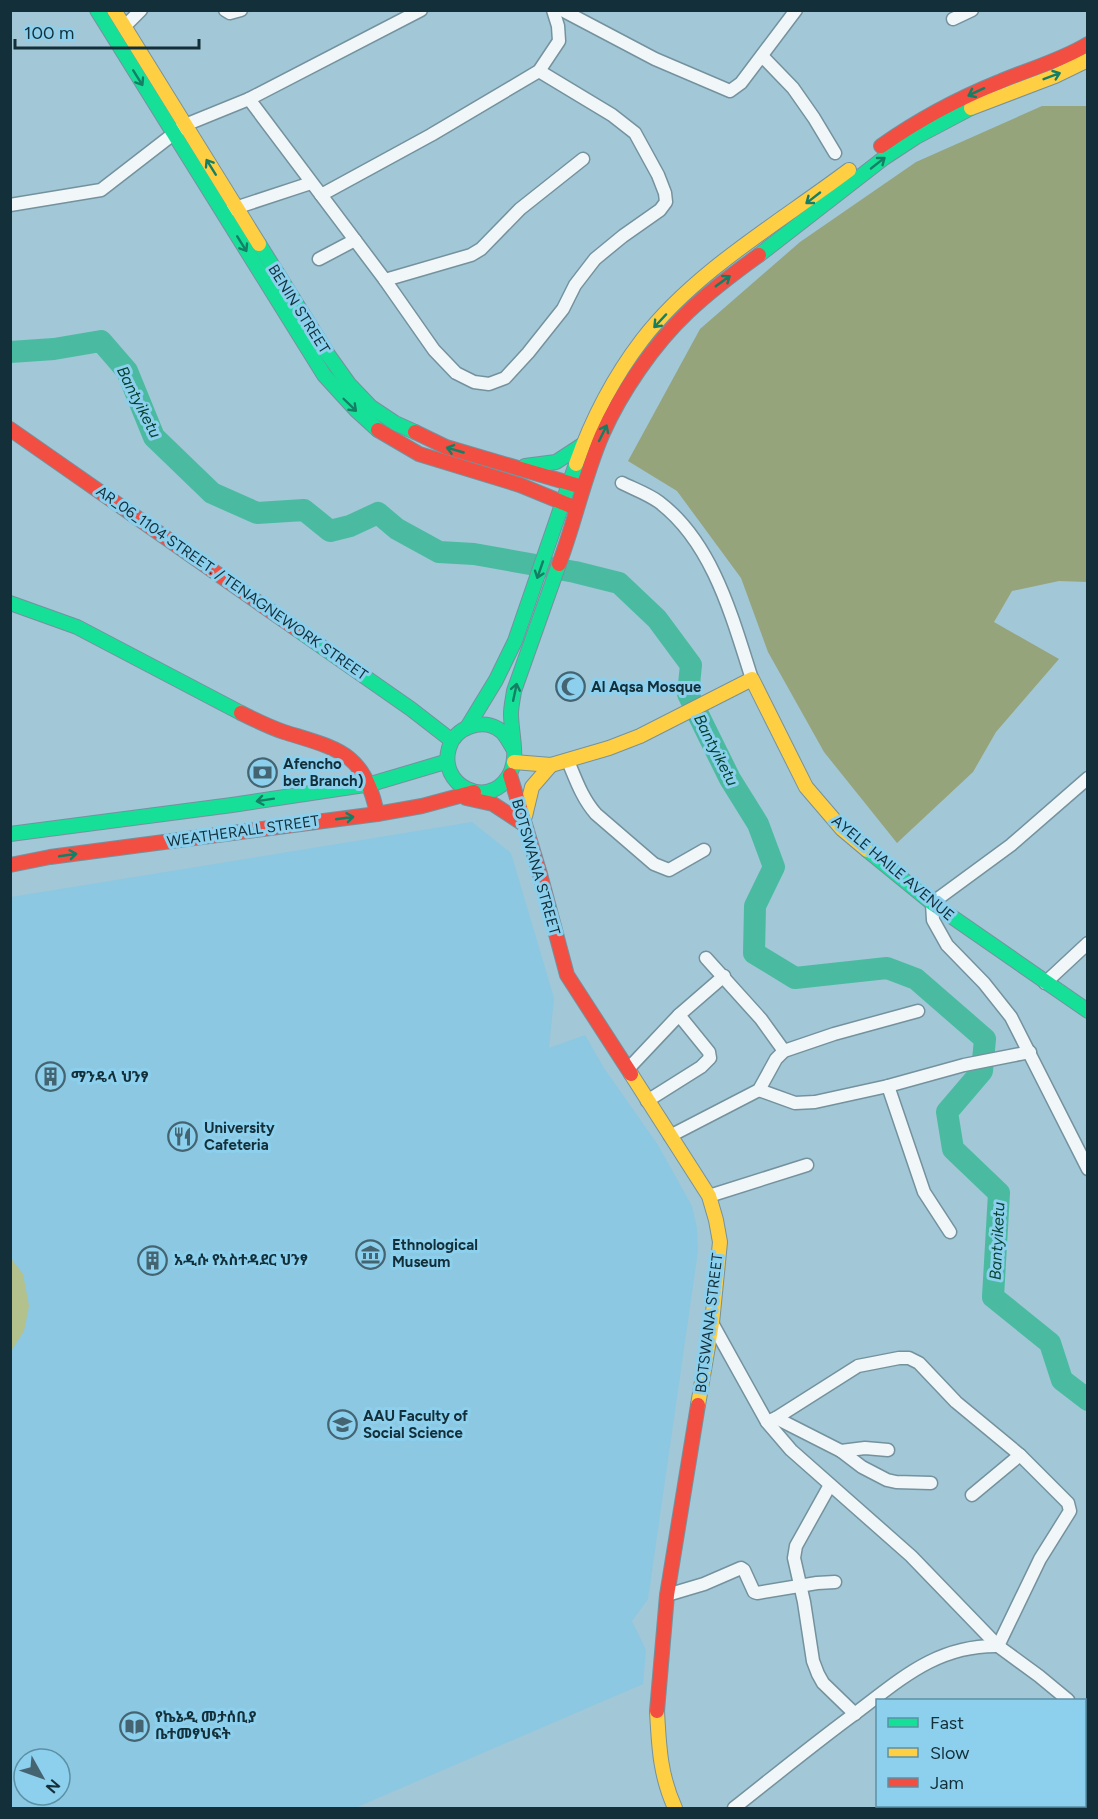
<svg xmlns="http://www.w3.org/2000/svg" width="1098" height="1819" viewBox="0 0 1098 1819" font-family="Figtree,'Noto Sans Ethiopic',sans-serif">
  <rect width="100%" height="100%" fill="#a2c7d7"/>
  <!-- built -->
  <path fill="#8cc8e1" fill-rule="evenodd" d="M 472,822 L 511,853 L 554,998 L 549,1048 L 585,1035 L 604,1068 L 658,1145 L 692,1206 L 697,1228 L 698,1251 L 648,1599 L 632,1621 L 646,1650 L 643,1684 L 355,1808 L 11,1808 L 11,897 ZM 24,1759 L 60,1759 L 60,1795 L 24,1795 Z"/>
  <!-- green -->
  <polygon fill="#b3c18c" points="10,1257 23,1274 29,1306 24,1331 11,1351"/>
  <!-- forest -->
  <polygon fill="#96a47c" points="1042,106 1087,106 1087,582 1059,581 1012,591 994,622 1059,659 996,732 973,772 897,843 824,752 768,652 741,578 677,491 628,461 700,329 800,242 916,162"/>
  <g fill="none" stroke-linecap="round" stroke-linejoin="round">
    <!-- river -->
    <polyline stroke="#4abba1" stroke-width="22" points="10,352 54,349 101,341 127,371 154,437 212,493 257,513 304,510 330,531 350,526 378,513 397,529 439,552 474,554 575,572 619,583 657,619 691,665 688,694 730,779 758,824 774,867 755,906 754,953 795,978 887,968 916,979 985,1039 982,1071 947,1112 953,1149 999,1193 993,1297 1050,1343 1062,1380 1088,1400"/>
    <defs>
      <g id="street">
        <polyline points="225,10 230,13 241,10"/>
        <polyline points="562,10 655,59 730,91 741,83 796,10"/>
        <polyline points="953,19 972,10"/>
        <polyline points="124,27 141,10"/>
        <polyline points="762,56 793,88 814,118 835,153"/>
        <polyline points="249,99 385,280 434,350 456,373 474,382 489,384 505,378 528,353 563,309 575,285 595,259 623,236 660,210 666,202 665,193 658,175 635,133 612,115 539,71"/>
        <polyline points="321,195 431,135 539,71 559,41 558,26 553,10"/>
        <polyline points="10,205 101,190 185,125 249,99 421,10"/>
        <polyline points="232,209 311,183"/>
        <polyline points="319,259 355,240"/>
        <polyline points="385,280 471,255 481,249 520,209 583,159"/>
        <path d="M 622,483 C 634,489 648,494 659,502 C 713,543 732,617 752,679"/>
        <path d="M 568,761 C 576,780 582,798 596,814 L 654,864 L 669,870 L 704,850"/>
        <polyline points="1088,778 1011,845 932,903 933,920 947,945 984,983 1011,1017 1088,1169"/>
        <polyline points="706,958 761,1019 784,1051"/>
        <polyline points="1045,983 1088,943"/>
        <polyline points="679,1015 724,976"/>
        <polyline points="628,1069 679,1015 709,1052 710,1058 701,1067 647,1101"/>
        <polyline points="888,1086 924,1192 950,1232"/>
        <polyline points="759,1090 795,1103 815,1102 888,1086 964,1065 1030,1052"/>
        <polyline points="670,1136 759,1090 776,1059 784,1051 834,1034 918,1011"/>
        <polyline points="709,1196 807,1165"/>
        <polyline points="712,1323 767,1422 791,1450 911,1556 998,1646 1039,1676 1068,1700"/>
        <polyline points="776,1418 841,1451 862,1467 887,1480 896,1482 931,1483"/>
        <polyline points="841,1451 865,1448 888,1450"/>
        <polyline points="830,1485 796,1546 794,1558 804,1602 813,1661 818,1674 823,1683 855,1714"/>
        <polyline points="972,1495 1020,1455"/>
        <polyline points="667,1595 704,1584 741,1568 744,1570 754,1592 757,1593 817,1583 835,1582"/>
        <polyline points="1084,1714 1088,1717"/>
        <path d="M 734,1808 C 772,1778 810,1747 849,1718 C 898,1682 934,1645 998,1646 L 1040,1559 L 1070,1511 L 1068,1503 L 1020,1455 L 956,1402 L 919,1363 L 909,1358 L 899,1358 L 858,1366 L 776,1418 L 767,1422"/>
        <polyline points="904,1808 907,1806"/>
      </g>
      <g id="fast">
        <polyline points="97,10 324,375 356,410 378,430"/>
        <polyline points="259,244 329,356 349,384 371,407 395,423 415,432"/>
        <polyline points="759,255 884,158 916,137 971,108"/>
        <polyline points="525,466 556,462 582,445"/>
        <polyline points="10,603 77,627 241,713"/>
        <polyline points="295,628 411,709 451,740"/>
        <polyline points="468,726 496,680 515,641 576,464"/>
        <path d="M 514,750 C 510,744 506,735 501,731 C 483,717 455,727 449,748 C 438,785 487,810 508,777 C 520,759 511,734 511,714 C 511,706 513,699 514,691 L 559,564"/>
        <polyline points="10,834 232,805 371,784 445,762"/>
        <polyline points="867,850 932,903 1088,1011"/>
      </g>
      <g id="slow">
        <polyline points="114,10 259,244"/>
        <polyline points="971,108 1055,76 1088,60"/>
        <path d="M 576,464 C 592,419 613,378 642,340 C 695,271 780,222 849,170"/>
        <polyline points="514,762 551,765 609,748 640,736 752,679 806,787 842,829 867,850"/>
        <polyline points="525,816 532,787 551,765"/>
        <polyline points="631,1074 709,1196 716,1220 720,1242 712,1323 698,1405"/>
        <path d="M 657,1711 C 659,1747 660,1775 675,1808"/>
      </g>
      <g id="jam">
        <path d="M 881,146 C 918,120 957,99 999,82 C 1029,69 1060,61 1088,44"/>
        <polyline points="10,429 295,628"/>
        <polyline points="378,430 419,454 520,485 571,506"/>
        <polyline points="415,432 446,447 579,486"/>
        <path d="M 559,564 C 575,522 584,477 602,435 C 621,392 654,344 688,312 C 710,291 734,273 759,255"/>
        <path d="M 241,713 C 255,720 269,727 284,732 C 338,749 365,752 377,814"/>
        <polyline points="510,775 540,874 567,975 631,1074"/>
        <polyline points="466,798 493,804 525,825"/>
        <polyline points="10,865 50,857 377,814 422,806 474,792"/>
        <polyline points="657,1711 667,1595 698,1405"/>
      </g>
    </defs>
    <!-- street casing -->
    <use href="#street" stroke="#74929e" stroke-width="15"/>
    <!-- fast casing -->
    <use href="#fast" stroke="#74929e" stroke-width="16"/>
    <!-- slow casing -->
    <use href="#slow" stroke="#74929e" stroke-width="16"/>
    <!-- jam casing -->
    <use href="#jam" stroke="#74929e" stroke-width="16"/>
    <!-- street -->
    <use href="#street" stroke="#f1f7f9" stroke-width="12"/>
    <!-- fast -->
    <use href="#fast" stroke="#16e098" stroke-width="14"/>
    <!-- slow -->
    <use href="#slow" stroke="#ffcf43" stroke-width="14"/>
    <!-- jam -->
    <use href="#jam" stroke="#f24e42" stroke-width="14"/>
  </g>
  <!-- one-way arrows -->
  <defs><path id="oneway-shaft" d="M-6 0H5M1.5-3L5.5 0L1.5 3" fill="none" stroke-width="1.6" stroke-linecap="round" stroke-linejoin="round" transform="scale(1.5)"/></defs>
  <g stroke="#147f64">
    <use href="#oneway-shaft" transform="translate(1052 76) rotate(-21)"/>
    <use href="#oneway-shaft" transform="translate(138 78) rotate(58)"/>
    <use href="#oneway-shaft" transform="translate(976 92) rotate(155)"/>
    <use href="#oneway-shaft" transform="translate(878 163) rotate(-38)"/>
    <use href="#oneway-shaft" transform="translate(211 167) rotate(-122)"/>
    <use href="#oneway-shaft" transform="translate(813 198) rotate(142)"/>
    <use href="#oneway-shaft" transform="translate(242 244) rotate(58)"/>
    <use href="#oneway-shaft" transform="translate(723 281) rotate(-36)"/>
    <use href="#oneway-shaft" transform="translate(660 321) rotate(133)"/>
    <use href="#oneway-shaft" transform="translate(350 405) rotate(44)"/>
    <use href="#oneway-shaft" transform="translate(603 433) rotate(-64)"/>
    <use href="#oneway-shaft" transform="translate(455 450) rotate(-164)"/>
    <use href="#oneway-shaft" transform="translate(540 570) rotate(109)"/>
    <use href="#oneway-shaft" transform="translate(515 692) rotate(-78)"/>
    <use href="#oneway-shaft" transform="translate(265 800) rotate(171)"/>
    <use href="#oneway-shaft" transform="translate(345 818) rotate(-8)"/>
    <use href="#oneway-shaft" transform="translate(68 855) rotate(-8)"/>
  </g>
  <!-- icons -->
  <defs>
    <symbol id="mosque-ring" viewBox="-11 -11 22 22"><circle r="9.5" fill="#8cd0ed" stroke="#456471" stroke-width="1.5"/><path d="M3.5-4.9A6 6 0 1 0 3.5 4.9A5 5 0 1 1 3.5-4.9Z" fill="#456471"/></symbol>
    <symbol id="bank-ring" viewBox="-11 -11 22 22"><circle r="9.5" fill="#8cd0ed" stroke="#456471" stroke-width="1.5"/><path d="M-6-4H6V4H-6ZM0-2.3a2.3 2.3 0 1 0 0 4.6a2.3 2.3 0 1 0 0-4.6Z" fill="#456471"/></symbol>
    <symbol id="building-ring" viewBox="-11 -11 22 22"><circle r="9.5" fill="#8cd0ed" stroke="#456471" stroke-width="1.5"/><path d="M-4-6H4V6H1V3H-1V6H-4ZM-2.5-4.3h1.7v1.8h-1.7ZM.8-4.3h1.7v1.8H.8ZM-2.5-1h1.7V.8h-1.7ZM.8-1h1.7V.8H.8Z" fill="#456471"/></symbol>
    <symbol id="restaurant-ring" viewBox="-11 -11 22 22"><circle r="9.5" fill="#8cd0ed" stroke="#456471" stroke-width="1.5"/><path d="M-5-6h1v4h1v-4h1v4h1v-4h1v5L-1.5 .5V6h-2V.5L-5-1ZM5-6V6H3V1.5H1.5Q1.5-4 5-6Z" fill="#456471"/></symbol>
    <symbol id="museum-ring" viewBox="-11 -11 22 22"><circle r="9.5" fill="#8cd0ed" stroke="#456471" stroke-width="1.5"/><path d="M0-6L6-3V-2H-6V-3ZM-5-1h2V3h-2ZM-1-1h2V3h-2ZM3-1h2V3H3ZM-6 4H6V6H-6Z" fill="#456471"/></symbol>
    <symbol id="university-ring" viewBox="-11 -11 22 22"><circle r="9.5" fill="#8cd0ed" stroke="#456471" stroke-width="1.5"/><path d="M0-5L7-2L0 1L-7-2ZM-4 1L0 2.5L4 1V4Q0 6-4 4Z" fill="#456471"/></symbol>
    <symbol id="library-ring" viewBox="-11 -11 22 22"><circle r="9.5" fill="#8cd0ed" stroke="#456471" stroke-width="1.5"/><path d="M-6-4Q-3-5.5-.7-3.5V5Q-3 3-6 4ZM6-4Q3-5.5 .7-3.5V5Q3 3 6 4Z" fill="#456471"/></symbol>
  </defs>
  <g fill-rule="evenodd">
    <use href="#mosque-ring" x="554" y="670" width="33" height="33"/>
    <use href="#bank-ring" x="246" y="756" width="33" height="33"/>
    <use href="#building-ring" x="34" y="1060" width="33" height="33"/>
    <use href="#restaurant-ring" x="166" y="1120" width="33" height="33"/>
    <use href="#museum-ring" x="354" y="1238" width="33" height="33"/>
    <use href="#building-ring" x="136" y="1244" width="33" height="33"/>
    <use href="#university-ring" x="326" y="1408" width="33" height="33"/>
    <use href="#library-ring" x="118" y="1710" width="33" height="33"/>
  </g>
  <g text-anchor="middle" dominant-baseline="central" stroke-width="6" stroke-linejoin="round" paint-order="stroke">
    <!-- street labels -->
    <g font-size="15" fill="#132f3a" stroke="#8cd0ed">
      <text transform="translate(299 309) rotate(58)">BENIN STREET</text>
      <text transform="translate(232 583) rotate(35)">AR_06_1104 STREET. / TENAGNEWORK STREET</text>
      <text transform="translate(243 831) rotate(-8)">WEATHERALL STREET</text>
      <text transform="translate(536 867) rotate(74)">BOTSWANA STREET</text>
      <text transform="translate(893 868) rotate(40)">AYELE HAILE AVENUE</text>
      <text transform="translate(709 1323) rotate(-83)">BOTSWANA STREET</text>
    </g>
    <!-- poi labels -->
    <g font-size="15" font-weight="bold" fill="#132f3a" stroke="#8cd0ed" text-anchor="start">
      <text x="591" y="687">Al Aqsa Mosque</text>
      <text x="283" y="764">Afencho<tspan x="283" dy="17">ber Branch)</tspan></text>
      <text x="71" y="1077">ማንዴላ ህንፃ</text>
      <text x="204" y="1128">University<tspan x="204" dy="17">Cafeteria</tspan></text>
      <text x="392" y="1245">Ethnological<tspan x="392" dy="17">Museum</tspan></text>
      <text x="174" y="1260">አዲሱ የአስተዳደር ህንፃ</text>
      <text x="363" y="1416">AAU Faculty of<tspan x="363" dy="17">Social Science</tspan></text>
      <text x="155" y="1717">የኬኔዲ መታሰቢያ<tspan x="155" dy="17">ቤተመፃህፍት</tspan></text>
    </g>
    <!-- water labels -->
    <g font-size="16" font-style="italic" fill="#074230" stroke="#8cd0ed">
      <text transform="translate(139 402) rotate(63)">Bantyiketu</text>
      <text transform="translate(716 750) rotate(63)">Bantyiketu</text>
      <text transform="translate(997 1241) rotate(-87)">Bantyiketu</text>
    </g>
  </g>
  <!-- border -->
  <rect width="1098" height="1819" fill="none" stroke="#132f3a" stroke-width="24"/>
  <!-- legend -->
  <rect x="876" y="1699" width="210" height="108" fill="#8cd0ed" stroke="#5c90a5" stroke-width="1.5"/>
  <rect x="888" y="1718" width="30" height="9" fill="#16e098" stroke="#5c90a5" stroke-width="1.5"/>
  <text x="930" y="1729" font-size="18" fill="#132f3a">Fast</text>
  <rect x="888" y="1748" width="30" height="9" fill="#ffcf43" stroke="#5c90a5" stroke-width="1.5"/>
  <text x="930" y="1759" font-size="18" fill="#132f3a">Slow</text>
  <rect x="888" y="1778" width="30" height="9" fill="#f24e42" stroke="#5c90a5" stroke-width="1.5"/>
  <text x="930" y="1789" font-size="18" fill="#132f3a">Jam</text>
  <!-- north arrow -->
  <g transform="translate(42 1777) rotate(130)"><circle r="28" fill="#8cd0ed" stroke="#5c90a5" stroke-width="1.5"/>
  <path d="M0-4.5L10 22L0 15L-10 22Z" fill="#456471"/>
  <text y="-9" font-size="16" font-weight="bold" text-anchor="middle" fill="#132f3a">N</text>
  </g>
  <!-- scale -->
  <path d="M15 39v9h184v-9" fill="none" stroke="#132f3a" stroke-width="3"/>
  <text x="24" y="39" font-size="18" fill="#132f3a" stroke="#8cd0ed" stroke-width="4.5" paint-order="stroke">100 m</text>
</svg>
